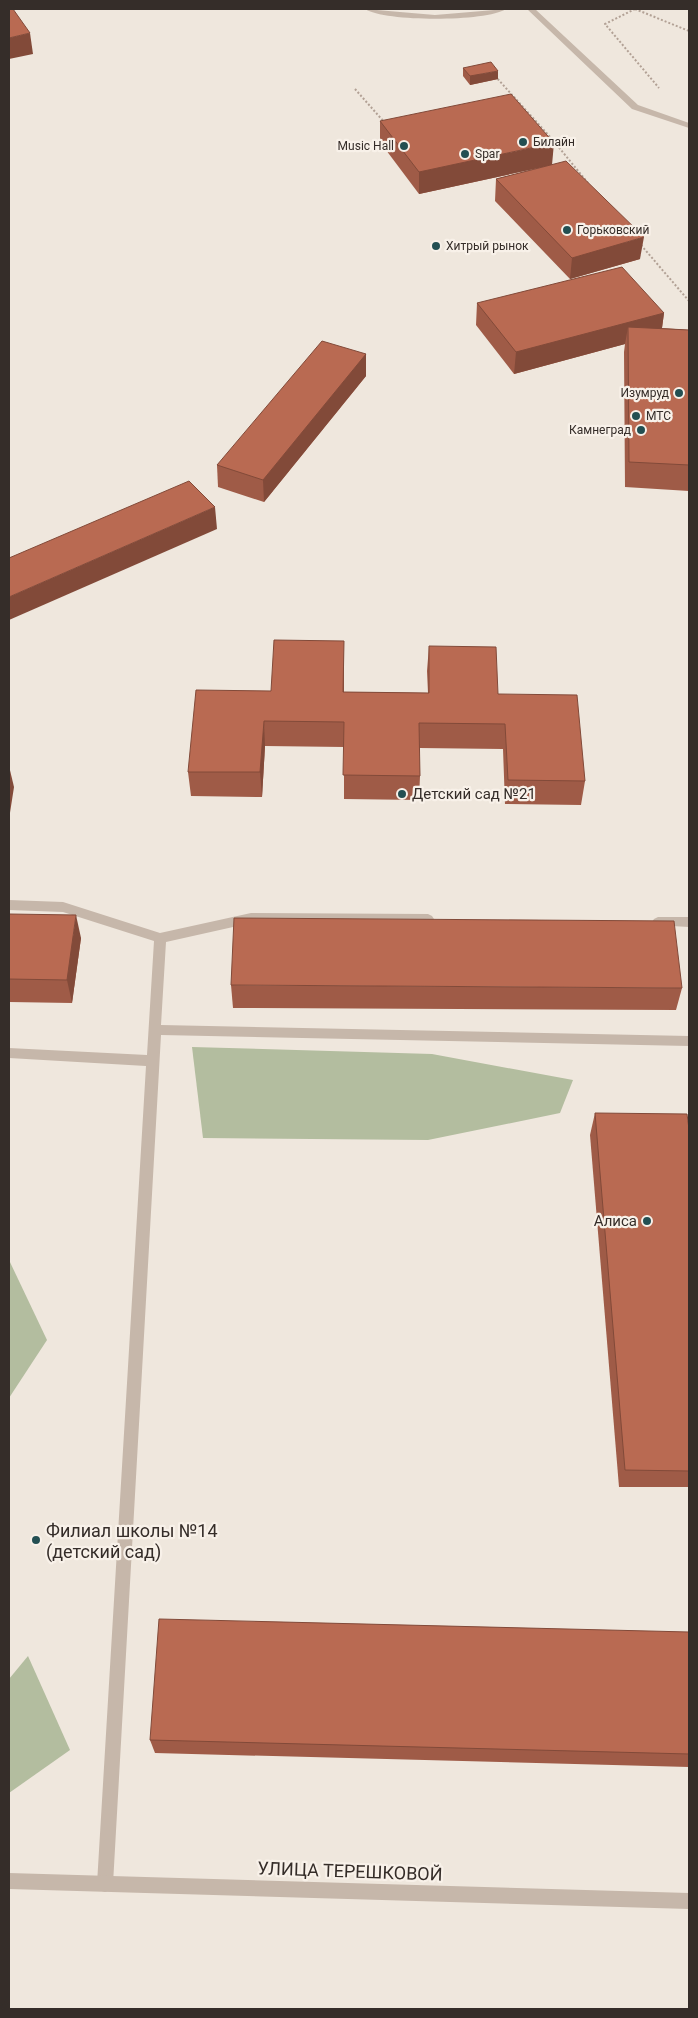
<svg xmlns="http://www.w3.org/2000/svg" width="698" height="2018" viewBox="0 0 698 2018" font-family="Roboto,sans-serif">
  <rect width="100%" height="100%" fill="#efe7dd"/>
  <!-- green -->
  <g fill="#b3bd9f">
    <polygon points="192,1047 432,1054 573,1080 560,1113 428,1140 203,1138"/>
    <polygon points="9,1260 47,1340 9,1398"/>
    <polygon points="28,1656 70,1750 9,1793 9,1679"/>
  </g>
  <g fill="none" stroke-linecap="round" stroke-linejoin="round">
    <!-- path -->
    <g stroke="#b2a195" stroke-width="2" stroke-dasharray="2 2" stroke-linecap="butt">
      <polyline points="635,9 605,24 659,88"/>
      <polyline points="635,9 689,31"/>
      <polyline points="495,76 552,139 588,183"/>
      <polyline points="355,89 385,123"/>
      <polyline points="641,245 689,301"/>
    </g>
    <!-- lane -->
    <g fill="#c6b7aa" fill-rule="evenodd">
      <polygon points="9,900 63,902 160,933 251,913 428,914 432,916 434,919 432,922 428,924 251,923 166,942 161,1025 689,1036 689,1046 161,1035 113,1884 111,1890 105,1892 99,1890 97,1884 146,1066 9,1058 9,1048 147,1055 154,941 63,912 9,910"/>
      <polygon points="658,917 689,917 689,927 654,925 652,922 654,919"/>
    </g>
    <!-- street -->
    <g fill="#c6b7aa" fill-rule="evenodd">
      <path d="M 365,9 L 435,15 L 506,9 C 486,22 385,22 365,9 Z"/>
      <polygon points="527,9 535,9 638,105 689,123 689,128 632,109"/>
      <polygon points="9,1873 689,1893 689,1909 9,1889"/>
    </g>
  </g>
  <!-- wall -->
  <g fill="#9f5b47">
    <polygon points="463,68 498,79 470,85 463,76"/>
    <polygon points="380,121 552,165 640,259 570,279 495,201 496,179 552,165 419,194 380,142"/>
    <polygon points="477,303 664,313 662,328 689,330 689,491 625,487 624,352 625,344 514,374 476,325"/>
    <polygon points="366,354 366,376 264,502 218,487 217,465"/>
    <polygon points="429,646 498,694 585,781 581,805 505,804 503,749 419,748 420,776 419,800 344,799 344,747 265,746 262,797 191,796 188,772 271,691 344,666 344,692 428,693 427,671"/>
    <polygon points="9,914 81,938 72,1003 9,1002"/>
    <polygon points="231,985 682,988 676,1010 233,1008"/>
    <polygon points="595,1113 689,1129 689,1487 619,1487 590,1135"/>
    <polygon points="689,1632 689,1767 155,1753 150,1740"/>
  </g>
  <!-- shaded-wall -->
  <g fill="#824a39">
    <polygon points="30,33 33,54 9,59 9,38"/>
    <polygon points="498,71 498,79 470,85 470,76"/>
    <polygon points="554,143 552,165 419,194 419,172"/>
    <polygon points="644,237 640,259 570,279 572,258"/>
    <polygon points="664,313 661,335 628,327 625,344 514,374 516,352"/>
    <polygon points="366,354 366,376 264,502 263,480"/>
    <polygon points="215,507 217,529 9,620 9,597"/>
    <polygon points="344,641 344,666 343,717 343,692"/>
    <polygon points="264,721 265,746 262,797 260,772"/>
    <polygon points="9,766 14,787 9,819"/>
    <polygon points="76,915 81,938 72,1003 67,980"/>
  </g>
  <!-- building -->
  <g fill="#b96a52" stroke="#824a39">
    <polygon points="9,9 13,9 30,33 9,38"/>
    <polygon points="491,62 498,71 470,76 463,68"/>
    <polygon points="511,94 554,143 419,172 380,121"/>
    <polygon points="566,161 644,237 572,258 496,179"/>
    <polygon points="622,267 664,313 516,352 477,303"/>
    <polygon points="628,327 689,330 689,465 629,462"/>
    <polygon points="322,341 366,354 263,480 217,465"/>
    <polygon points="189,481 215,507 9,597 9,558"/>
    <polygon points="274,640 344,641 343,692 429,693 429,646 496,647 498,694 577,695 585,781 508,780 505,724 419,723 420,776 343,775 344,722 264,721 260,772 188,772 196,690 271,691"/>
    <polygon points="9,914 76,915 67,980 9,979"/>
    <polygon points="234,918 674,921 682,988 231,985"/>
    <polygon points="595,1113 687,1114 689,1129 689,1471 625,1470"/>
    <polygon points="159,1619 689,1632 689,1754 150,1740"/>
  </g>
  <!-- markers -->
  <g fill="#234f52" stroke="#f8f1e9" stroke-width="2">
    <circle cx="523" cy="142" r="5"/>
    <circle cx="404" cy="146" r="5"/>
    <circle cx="465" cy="154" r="5"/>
    <circle cx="567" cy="230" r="5"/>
    <circle cx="436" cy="246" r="5"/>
    <circle cx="679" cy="393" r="5"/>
    <circle cx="636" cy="416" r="5"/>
    <circle cx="641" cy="430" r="5"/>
    <circle cx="402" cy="794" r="5"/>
    <circle cx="647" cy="1221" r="5"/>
    <circle cx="36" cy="1540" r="5"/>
  </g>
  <g text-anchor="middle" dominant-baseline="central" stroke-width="4.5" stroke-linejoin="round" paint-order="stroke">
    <!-- far-poi labels -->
    <g font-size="12" fill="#352d29" stroke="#f8f1e9" text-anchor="start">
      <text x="533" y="142">Билайн</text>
      <text x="394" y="146" text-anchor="end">Music Hall</text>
      <text x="475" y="154">Spar</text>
      <text x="577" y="230">Горьковский</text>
      <text x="446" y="246">Хитрый рынок</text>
      <text x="669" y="393" text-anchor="end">Изумруд</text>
      <text x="646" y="416">МТС</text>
      <text x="631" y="430" text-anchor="end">Камнеград</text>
    </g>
    <!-- poi labels -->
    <g font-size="15" fill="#352d29" stroke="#f8f1e9" text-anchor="start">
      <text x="412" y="794">Детский сад №21</text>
      <text x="637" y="1221" text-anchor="end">Алиса</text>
    </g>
    <!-- near-poi labels -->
    <g font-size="18" fill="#352d29" stroke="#f8f1e9" text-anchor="start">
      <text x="46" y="1530">Филиал школы №14<tspan x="46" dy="21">(детский сад)</tspan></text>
    </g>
    <!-- near-street labels -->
    <g font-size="18" fill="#352d29" stroke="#f8f1e9">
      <text transform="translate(350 1871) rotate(2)">УЛИЦА ТЕРЕШКОВОЙ</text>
    </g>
  </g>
  <!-- border -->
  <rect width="698" height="2018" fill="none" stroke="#352d29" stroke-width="20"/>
</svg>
